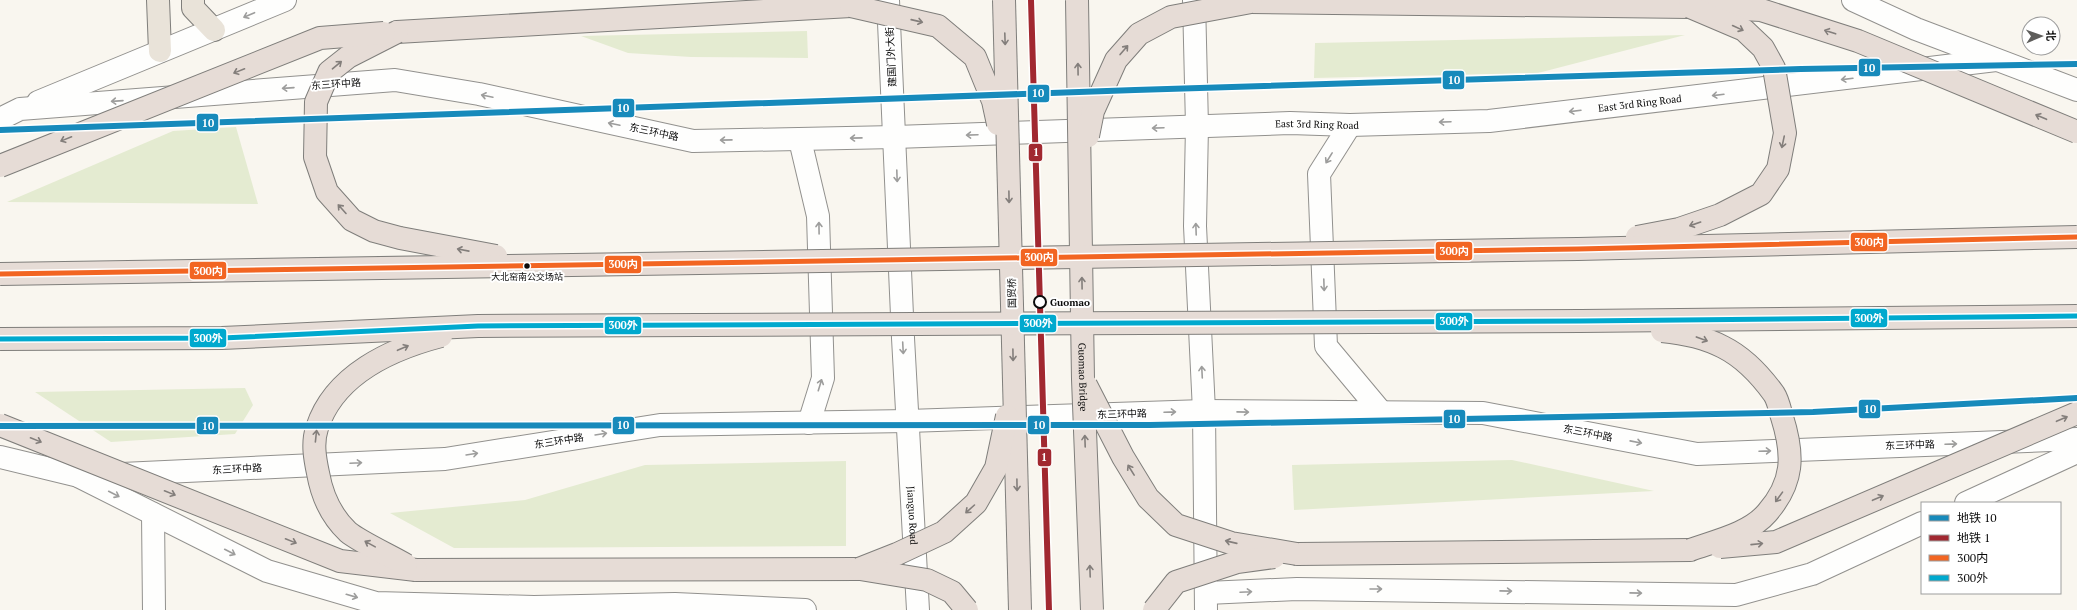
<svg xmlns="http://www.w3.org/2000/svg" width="2077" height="610" viewBox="0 0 2077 610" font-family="'PT Serif','Noto Sans SC',serif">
  <rect width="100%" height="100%" fill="#f9f6ef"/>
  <!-- green -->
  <g fill="#e4ebd1">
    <polygon points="807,31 808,58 691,57 628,53 581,36"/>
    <polygon points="1685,35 1538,73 1314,78 1315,43"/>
    <polygon points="236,127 258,204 7,202 173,131"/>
    <polygon points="245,388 253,405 235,434 111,442 35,392"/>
    <polygon points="1512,460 1654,491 1294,510 1292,465"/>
    <polygon points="846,461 846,546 454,548 390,513 525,500 645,465"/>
  </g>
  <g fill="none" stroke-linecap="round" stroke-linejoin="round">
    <defs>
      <g id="minor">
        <path id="s1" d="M 888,0 L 903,338 L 918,610"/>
        <polyline points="1194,0 1197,126 1195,226 1204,411 1206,610"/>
        <polyline points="1853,0 1916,29 2077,90"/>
        <polyline points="38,102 285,0"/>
        <path id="s2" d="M 0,119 L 20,109 L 395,80 L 479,94 L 693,141 L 895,137 L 1290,123 L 1350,125 L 1489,121 L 1996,60"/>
        <polyline points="1350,125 1319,174 1326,346 1382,413"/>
        <polyline points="800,140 818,216 823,378 809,423"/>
        <polyline points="0,457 79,476 445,459 660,425 908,421 1204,411 1483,413 1697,454 2077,439"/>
        <polyline points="80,477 267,571 376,603 534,607 675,604 805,610"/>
        <polyline points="1966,503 2077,452"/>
        <polyline points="153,514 154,610"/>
        <polyline points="1207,593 1297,589 1736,595 1812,574 1922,523"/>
      </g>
      <g id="major">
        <polyline points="158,0 160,51"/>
        <polyline points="193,0 193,8 214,30"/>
      </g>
      <g id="highway">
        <polyline points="1243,0 1251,2 1690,7"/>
        <polyline points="397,32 851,6 866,0"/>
        <polyline points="1297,554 1690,550"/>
        <polyline points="416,570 859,569"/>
      </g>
    </defs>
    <!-- minor casing -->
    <use href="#minor" stroke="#92918e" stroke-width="24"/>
    <!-- major casing -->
    <use href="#major" stroke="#7f7e7b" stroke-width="24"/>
    <!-- highway casing -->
    <use href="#highway" stroke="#7f7e7b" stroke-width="24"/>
    <!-- minor -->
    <use href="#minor" stroke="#fefefd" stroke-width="22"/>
    <!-- major -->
    <use href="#major" stroke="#e9e3d9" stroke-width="22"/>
    <!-- highway -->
    <use href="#highway" stroke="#e6dcd6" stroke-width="22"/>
    <defs>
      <g id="highway-bridge">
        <polyline points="1004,0 1020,610"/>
        <path id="s3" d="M 1077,0 L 1083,379 L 1092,610"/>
        <polyline points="851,6 938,26 975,57 993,101 998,124"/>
        <polyline points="1703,7 1761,10 1858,41 2077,132"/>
        <polyline points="397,32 348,57 329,72 316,102 315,157 327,192 352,220 374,231 400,238 496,256"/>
        <polyline points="1088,136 1093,111 1116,60 1139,34 1171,17 1251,2"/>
        <polyline points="0,166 320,38 384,33"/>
        <polyline points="1637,237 1679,229 1720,215 1761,194 1778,169 1785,133 1774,68 1763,48 1744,30 1690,7"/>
        <polyline points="0,274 1578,249 2077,237"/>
        <path d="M 1662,331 C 1683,333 1704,337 1723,347 C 1743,357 1761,376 1774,394 C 1778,400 1780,410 1782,417 C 1794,455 1794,482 1767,513 C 1749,534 1715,541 1690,550"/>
        <polyline points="0,339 222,338 478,326 1581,321 2077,316"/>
        <polyline points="1086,385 1123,457 1148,498 1176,525 1231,543 1297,554"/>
        <polyline points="0,425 340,561 416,570"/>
        <polyline points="1720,547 1776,542 2077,413"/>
        <path d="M 406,565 C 391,556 360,542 348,532 C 331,516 322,496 318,473 C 315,459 312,443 317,428 C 334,375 391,349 441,336"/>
        <polyline points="859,569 897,554 944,532 976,503 996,468 1007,416"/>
        <polyline points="860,569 927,580 952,592 967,610"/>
        <polyline points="1154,610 1176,582 1237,562 1274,557"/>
      </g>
    </defs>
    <!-- highway-bridge casing -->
    <use href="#highway-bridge" stroke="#7f7e7b" stroke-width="24" stroke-linecap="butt"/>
    <!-- highway-bridge -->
    <use href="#highway-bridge" stroke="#e6dcd6" stroke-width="22"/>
    <defs>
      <polyline id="bus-1" points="0,274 1578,249 2077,237"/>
      <polyline id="bus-2" points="0,339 222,338 478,326 1581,321 2077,316"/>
    </defs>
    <!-- bus-1 casing -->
    <use href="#bus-1" stroke="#fff" stroke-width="8"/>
    <!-- bus-2 casing -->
    <use href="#bus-2" stroke="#fff" stroke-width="8"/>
    <!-- bus-1 -->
    <use href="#bus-1" stroke="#f26522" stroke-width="5"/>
    <!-- bus-2 -->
    <use href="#bus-2" stroke="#00a9ce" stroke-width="5"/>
    <defs>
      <g id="metro-1">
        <polyline points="0,130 1135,90 1801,69 2077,64"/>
        <polyline points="0,426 1150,425 1813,412 2077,398"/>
      </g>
      <polyline id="metro-2" points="1031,0 1049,610"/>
    </defs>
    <!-- metro-1 casing -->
    <use href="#metro-1" stroke="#fff" stroke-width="9"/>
    <!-- metro-2 casing -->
    <use href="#metro-2" stroke="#fff" stroke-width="9"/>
    <!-- metro-1 -->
    <use href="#metro-1" stroke="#178abb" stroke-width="6"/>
    <!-- metro-2 -->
    <use href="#metro-2" stroke="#a12830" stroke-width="6"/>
  </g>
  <!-- one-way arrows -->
  <defs><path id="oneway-shaft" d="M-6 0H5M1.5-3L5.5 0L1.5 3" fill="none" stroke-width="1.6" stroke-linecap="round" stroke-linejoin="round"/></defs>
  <g stroke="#9d9d9c">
    <use href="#oneway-shaft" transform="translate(249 15) rotate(157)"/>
    <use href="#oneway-shaft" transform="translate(1847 79) rotate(173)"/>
    <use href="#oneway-shaft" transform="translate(288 88) rotate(176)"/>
    <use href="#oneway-shaft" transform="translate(1718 95) rotate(173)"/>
    <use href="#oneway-shaft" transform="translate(487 96) rotate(-168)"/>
    <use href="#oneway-shaft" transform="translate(117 101) rotate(176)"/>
    <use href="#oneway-shaft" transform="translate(1575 111) rotate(173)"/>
    <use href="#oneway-shaft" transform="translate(1445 122) rotate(178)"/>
    <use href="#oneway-shaft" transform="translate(614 124) rotate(-168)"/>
    <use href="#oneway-shaft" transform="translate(1158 128) rotate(178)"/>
    <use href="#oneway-shaft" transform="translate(972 135) rotate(178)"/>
    <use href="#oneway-shaft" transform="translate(856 138) rotate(179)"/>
    <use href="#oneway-shaft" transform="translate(726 140) rotate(179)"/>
    <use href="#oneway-shaft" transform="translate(1329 158) rotate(122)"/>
    <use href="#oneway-shaft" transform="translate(897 176) rotate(88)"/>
    <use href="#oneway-shaft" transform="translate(819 228) rotate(-91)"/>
    <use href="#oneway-shaft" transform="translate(1196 229) rotate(-92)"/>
    <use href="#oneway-shaft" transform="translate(1324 285) rotate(88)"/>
    <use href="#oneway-shaft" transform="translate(903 348) rotate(87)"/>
    <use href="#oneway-shaft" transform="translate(1202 372) rotate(-93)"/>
    <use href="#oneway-shaft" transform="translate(820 385) rotate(-73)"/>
    <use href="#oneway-shaft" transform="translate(1170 412) rotate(-2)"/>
    <use href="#oneway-shaft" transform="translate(1243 412) rotate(1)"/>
    <use href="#oneway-shaft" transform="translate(601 434) rotate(-9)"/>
    <use href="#oneway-shaft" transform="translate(1636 442) rotate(11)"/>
    <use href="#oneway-shaft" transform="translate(1951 444) rotate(-2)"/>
    <use href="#oneway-shaft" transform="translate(1765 451) rotate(-2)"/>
    <use href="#oneway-shaft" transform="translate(472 454) rotate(-9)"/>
    <use href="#oneway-shaft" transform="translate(356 463) rotate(-3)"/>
    <use href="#oneway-shaft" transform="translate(114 494) rotate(27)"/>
    <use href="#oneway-shaft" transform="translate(230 552) rotate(27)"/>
    <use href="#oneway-shaft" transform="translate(1376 589)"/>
    <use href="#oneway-shaft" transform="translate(1506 591) rotate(1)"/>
    <use href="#oneway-shaft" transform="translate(1246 592) rotate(-3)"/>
    <use href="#oneway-shaft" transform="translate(1636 593) rotate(1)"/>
    <use href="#oneway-shaft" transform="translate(352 596) rotate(16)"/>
  </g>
  <g stroke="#837e7b">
    <use href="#oneway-shaft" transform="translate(917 21) rotate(13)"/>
    <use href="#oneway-shaft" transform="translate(1738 28) rotate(25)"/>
    <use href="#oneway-shaft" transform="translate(1830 32) rotate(-162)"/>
    <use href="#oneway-shaft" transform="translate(1005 39) rotate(88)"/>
    <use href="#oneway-shaft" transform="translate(1124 50) rotate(-49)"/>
    <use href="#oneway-shaft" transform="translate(337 65) rotate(-40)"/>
    <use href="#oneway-shaft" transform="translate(1078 69) rotate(-91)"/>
    <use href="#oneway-shaft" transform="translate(239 71) rotate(158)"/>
    <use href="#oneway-shaft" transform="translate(2041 117) rotate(-157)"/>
    <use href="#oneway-shaft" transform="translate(66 139) rotate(158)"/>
    <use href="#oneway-shaft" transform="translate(1783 142) rotate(102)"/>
    <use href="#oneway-shaft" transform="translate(1009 197) rotate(89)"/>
    <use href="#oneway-shaft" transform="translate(342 209) rotate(-132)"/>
    <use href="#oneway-shaft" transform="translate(1695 224) rotate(161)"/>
    <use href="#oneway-shaft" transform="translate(463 250) rotate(-169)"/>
    <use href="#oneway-shaft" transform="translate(1082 283) rotate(-91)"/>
    <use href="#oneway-shaft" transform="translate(1702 339) rotate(20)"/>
    <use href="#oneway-shaft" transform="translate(403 348) rotate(-23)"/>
    <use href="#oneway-shaft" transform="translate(1013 355) rotate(89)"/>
    <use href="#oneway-shaft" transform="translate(2062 419) rotate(-23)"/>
    <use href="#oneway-shaft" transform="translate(316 436) rotate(-84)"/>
    <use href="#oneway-shaft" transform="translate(36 440) rotate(22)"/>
    <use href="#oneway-shaft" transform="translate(1085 441) rotate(-92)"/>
    <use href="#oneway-shaft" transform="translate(1131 470) rotate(-122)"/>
    <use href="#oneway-shaft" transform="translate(1017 485) rotate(89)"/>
    <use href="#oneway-shaft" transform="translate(170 493) rotate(22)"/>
    <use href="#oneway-shaft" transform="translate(1779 497) rotate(126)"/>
    <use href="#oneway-shaft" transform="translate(1878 498) rotate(-23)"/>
    <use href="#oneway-shaft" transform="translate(970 509) rotate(138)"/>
    <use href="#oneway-shaft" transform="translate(291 541) rotate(22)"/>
    <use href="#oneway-shaft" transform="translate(1231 542) rotate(-167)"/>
    <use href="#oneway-shaft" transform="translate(370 544) rotate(-151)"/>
    <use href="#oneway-shaft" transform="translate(1757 544) rotate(-6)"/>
    <use href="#oneway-shaft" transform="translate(1090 571) rotate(-92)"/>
  </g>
  <!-- markers -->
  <circle fill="#0b0b0b" stroke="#fff" stroke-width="1.5" cx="527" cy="266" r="3.5"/>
  <circle fill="#fff" stroke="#0b0b0b" stroke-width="2" cx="1040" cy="302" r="6"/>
  <g text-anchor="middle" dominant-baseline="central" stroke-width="4" stroke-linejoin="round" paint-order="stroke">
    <!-- bus labels -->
    <g font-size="9" fill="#0b0b0b" stroke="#fff">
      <text x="527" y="277">大北窑南公交场站</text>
    </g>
    <!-- street labels -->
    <g font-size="10" fill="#0b0b0b" stroke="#fff">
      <text transform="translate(891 57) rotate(-93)">建国门外大街</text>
      <text transform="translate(336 84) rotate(-4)">东三环中路</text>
      <text stroke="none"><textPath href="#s2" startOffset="1651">East 3rd Ring Road</textPath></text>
      <text stroke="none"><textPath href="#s2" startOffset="1327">East 3rd Ring Road</textPath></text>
      <text transform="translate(654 132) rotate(12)">东三环中路</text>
      <text transform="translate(1012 293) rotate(-91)">国贸桥</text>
      <text stroke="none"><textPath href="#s3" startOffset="377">Guomao Bridge</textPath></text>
      <text transform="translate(1122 414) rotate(-2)">东三环中路</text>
      <text transform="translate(1588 433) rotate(11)">东三环中路</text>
      <text transform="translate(559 441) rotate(-9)">东三环中路</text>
      <text transform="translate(1910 445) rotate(-2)">东三环中路</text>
      <text transform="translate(237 469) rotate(-3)">东三环中路</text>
      <text stroke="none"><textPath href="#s1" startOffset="516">Jianguo Road</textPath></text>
    </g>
    <!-- stop labels -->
    <g font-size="10" font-weight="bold" fill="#0b0b0b" stroke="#fff" text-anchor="start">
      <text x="1050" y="302">Guomao</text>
    </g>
  </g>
  <g stroke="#fff" stroke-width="1.5">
    <rect x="1858" y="58" width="23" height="19" rx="4" fill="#178abb"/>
    <rect x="1442" y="70" width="23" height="20" rx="4" fill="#178abb"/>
    <rect x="1027" y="84" width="23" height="19" rx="4" fill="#178abb"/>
    <rect x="612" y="98" width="23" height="20" rx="4" fill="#178abb"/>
    <rect x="196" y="113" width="23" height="19" rx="4" fill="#178abb"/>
    <rect x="1028" y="143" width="15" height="19" rx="4" fill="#a12830"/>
    <rect x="1850" y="232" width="38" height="20" rx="4" fill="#f26522"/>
    <rect x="1435" y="241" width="38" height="20" rx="4" fill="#f26522"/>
    <rect x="1020" y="248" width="38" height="19" rx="4" fill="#f26522"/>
    <rect x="604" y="255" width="38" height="19" rx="4" fill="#f26522"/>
    <rect x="189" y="261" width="38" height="19" rx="4" fill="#f26522"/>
    <rect x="1850" y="308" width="38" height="20" rx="4" fill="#00a9ce"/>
    <rect x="1435" y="312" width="38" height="19" rx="4" fill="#00a9ce"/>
    <rect x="1019" y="314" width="38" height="19" rx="4" fill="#00a9ce"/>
    <rect x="604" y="316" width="38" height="19" rx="4" fill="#00a9ce"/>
    <rect x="189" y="328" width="38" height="20" rx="4" fill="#00a9ce"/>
    <rect x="1858" y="399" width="23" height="20" rx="4" fill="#178abb"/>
    <rect x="1443" y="409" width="23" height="20" rx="4" fill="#178abb"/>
    <rect x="1027" y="415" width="23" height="20" rx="4" fill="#178abb"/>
    <rect x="612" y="416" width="23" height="19" rx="4" fill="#178abb"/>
    <rect x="196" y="416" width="23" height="19" rx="4" fill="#178abb"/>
    <rect x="1037" y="448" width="15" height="19" rx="4" fill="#a12830"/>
  </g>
  <g font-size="11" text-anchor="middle" font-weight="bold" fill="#fff">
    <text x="1869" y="72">10</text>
    <text x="1454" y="84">10</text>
    <text x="1038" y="97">10</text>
    <text x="623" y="112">10</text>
    <text x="208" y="127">10</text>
    <text x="1036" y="156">1</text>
    <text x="1869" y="246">300内</text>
    <text x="1454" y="255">300内</text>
    <text x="1039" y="261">300内</text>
    <text x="623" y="268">300内</text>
    <text x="208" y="275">300内</text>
    <text x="1869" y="322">300外</text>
    <text x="1454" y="325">300外</text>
    <text x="1038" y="327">300外</text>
    <text x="623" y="329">300外</text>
    <text x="208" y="342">300外</text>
    <text x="1870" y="413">10</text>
    <text x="1454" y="423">10</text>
    <text x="1039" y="429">10</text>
    <text x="623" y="429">10</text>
    <text x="208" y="430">10</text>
    <text x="1044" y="461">1</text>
  </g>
  <!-- legend -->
  <rect x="1921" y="502" width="140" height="92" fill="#ffffff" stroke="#9d9d9d"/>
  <rect x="1929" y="515" width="20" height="6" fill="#178abb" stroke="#9d9d9d"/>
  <text x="1957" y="522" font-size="12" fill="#0b0b0b">地铁 10</text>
  <rect x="1929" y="535" width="20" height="6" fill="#a12830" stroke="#9d9d9d"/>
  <text x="1957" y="542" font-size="12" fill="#0b0b0b">地铁 1</text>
  <rect x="1929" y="555" width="20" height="6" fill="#f26522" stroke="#9d9d9d"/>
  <text x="1957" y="562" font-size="12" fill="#0b0b0b">300内</text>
  <rect x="1929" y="575" width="20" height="6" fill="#00a9ce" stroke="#9d9d9d"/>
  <text x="1957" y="582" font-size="12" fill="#0b0b0b">300外</text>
  <!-- north arrow -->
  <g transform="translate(2041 36) rotate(88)"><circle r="19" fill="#ffffff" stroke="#9d9d9d"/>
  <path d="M0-3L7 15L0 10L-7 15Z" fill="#5e5d5b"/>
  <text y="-6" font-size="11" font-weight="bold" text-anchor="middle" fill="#0b0b0b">北</text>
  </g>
</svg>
